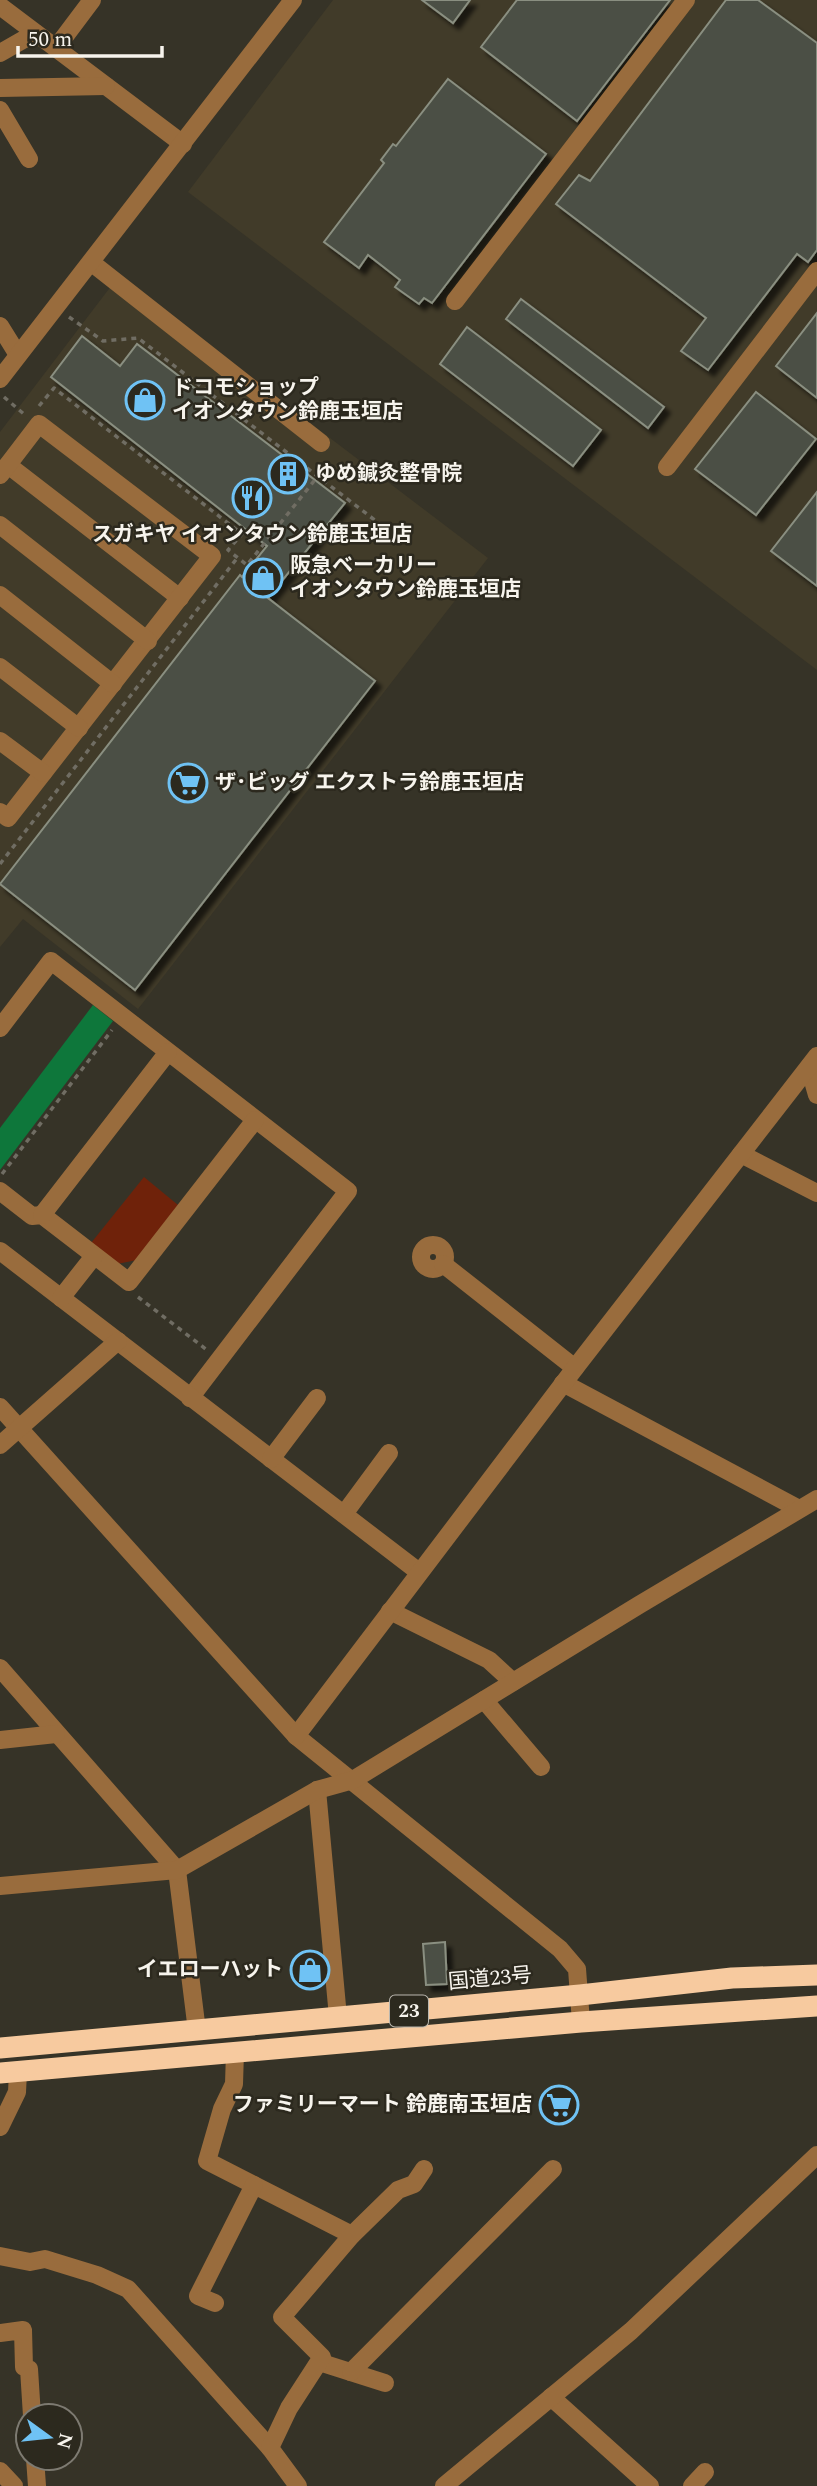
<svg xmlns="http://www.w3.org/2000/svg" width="817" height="2486" viewBox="0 0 817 2486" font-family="Spectral,'Noto Sans JP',serif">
  <defs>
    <filter id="shadow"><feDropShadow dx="6" dy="6" stdDeviation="2" flood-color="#0009"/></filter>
  </defs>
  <rect width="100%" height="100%" fill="#363327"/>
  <!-- built -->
  <g fill="#413b29">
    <polygon points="333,0 817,0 817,670 188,192"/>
    <polygon points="118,277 488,558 138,1009 23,919 0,947 0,432"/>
  </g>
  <!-- green -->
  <polygon fill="#6f220a" points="144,1177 178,1205 137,1260 117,1264 91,1243"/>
  <!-- water -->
  <polygon fill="#0e773b" points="93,1005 113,1021 0,1170 0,1128"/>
  <!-- building -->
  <g fill="#4c5044" stroke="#8a8f81" stroke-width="2" filter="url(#shadow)">
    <polygon points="422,0 470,0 453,23"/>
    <polygon points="517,0 670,0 577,121 481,47"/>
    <polygon points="726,0 758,0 817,43 817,250 808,262 797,254 708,370 681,351 706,318 556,204 579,175 590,181"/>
    <polygon points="448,79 546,154 432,303 424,298 419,304 395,287 400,280 368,255 359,268 324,242 384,163 381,160 393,144 396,146"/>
    <polygon points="521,299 664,407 648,428 506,319"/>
    <polygon points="817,313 817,398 776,366"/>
    <polygon points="467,327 601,430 573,466 440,364"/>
    <polygon points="82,336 120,366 137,344 345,503 268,598 375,681 135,990 0,884 240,575 242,577 267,546 51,377"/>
    <polygon points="756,392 816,439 756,515 695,469"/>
    <polygon points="817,492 817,586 771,551"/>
    <polygon points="445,1942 447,1984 426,1985 423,1944"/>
  </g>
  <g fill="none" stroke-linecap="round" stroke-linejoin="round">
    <!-- path -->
    <g stroke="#706d63" stroke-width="3.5" stroke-dasharray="5 5" stroke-linecap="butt">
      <polyline points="69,317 103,341 138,338 389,531"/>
      <polyline points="4,397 25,415"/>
      <polyline points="39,406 54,388 242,534 228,550 247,565 318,476"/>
      <polyline points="0,864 238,557"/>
      <polyline points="2,1174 112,1030"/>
      <polyline points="138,1297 207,1350"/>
    </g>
    <!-- minor -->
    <g stroke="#996c3d" stroke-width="18">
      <polyline points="0,6 183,144"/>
      <polyline points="56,48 92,0"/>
      <polyline points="0,53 35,33"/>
      <polyline points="0,88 106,86"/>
      <polyline points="0,110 29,159"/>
      <polyline points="92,263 321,443"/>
      <polyline points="455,301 686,0"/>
      <polyline points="0,326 18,355"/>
      <polyline points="0,379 293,0"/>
      <polyline points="8,465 180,598"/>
      <polyline points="667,467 817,271"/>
      <polyline points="0,475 39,424 212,556 8,818 0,812"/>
      <polyline points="0,525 148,641"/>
      <polyline points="0,595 113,684"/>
      <polyline points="0,667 79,728"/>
      <polyline points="0,741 43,773"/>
      <polyline points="0,1028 51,961 348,1191 190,1398"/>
      <polyline points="809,1067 817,1095"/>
      <polyline points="741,1154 817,1193"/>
      <polyline points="0,1191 32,1216 42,1215 129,1282 255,1120"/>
      <polyline points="42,1215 168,1052"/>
      <circle cx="433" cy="1257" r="12"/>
      <polyline points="0,1251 419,1572"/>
      <polyline points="443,1264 575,1368"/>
      <polyline points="61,1298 94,1256"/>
      <polyline points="563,1383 799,1509"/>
      <polyline points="0,1407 296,1736 560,1949 577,1969 581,2022"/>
      <polyline points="0,1445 118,1341"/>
      <polyline points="271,1459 317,1398"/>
      <polyline points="344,1514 389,1453"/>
      <polyline points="390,1611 489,1660 513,1682"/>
      <polyline points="0,1668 177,1870 197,2031"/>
      <polyline points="484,1700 541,1767"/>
      <polyline points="296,1736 575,1368 817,1056"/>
      <polyline points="0,1740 56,1734"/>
      <polyline points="317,1790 338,2017"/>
      <polyline points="0,1886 177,1870 317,1790 353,1780 639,1605 817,1499"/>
      <polyline points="235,2052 234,2084 222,2109 207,2161 352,2235"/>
      <polyline points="0,2127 17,2092 18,2072"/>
      <polyline points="0,2256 30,2262 45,2259 97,2275 128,2289 270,2448"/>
      <polyline points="215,2303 198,2296 254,2185"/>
      <polyline points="0,2333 23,2330 24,2367 29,2369 32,2416"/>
      <polyline points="319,2362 385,2383"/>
      <polyline points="351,2372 553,2169"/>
      <polyline points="551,2397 650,2486"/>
      <polyline points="35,2458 37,2486"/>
      <polyline points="0,2471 14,2486"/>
      <polyline points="298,2486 270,2448 289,2408 322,2357 282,2317 352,2235 398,2190 414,2184 424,2169"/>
      <polyline points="444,2486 631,2331 817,2155"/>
      <polyline points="692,2486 705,2472"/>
    </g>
    <!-- highway -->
    <g stroke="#f7ca9f" stroke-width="21">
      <polyline points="0,2048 580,1995 732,1978 817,1975"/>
      <polyline points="0,2073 581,2022 817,2006"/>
    </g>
  </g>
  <!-- icons -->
  <defs>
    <symbol id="shop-ring" viewBox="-11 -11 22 22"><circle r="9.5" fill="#2c291e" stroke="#6fc2f4" stroke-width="1.5"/><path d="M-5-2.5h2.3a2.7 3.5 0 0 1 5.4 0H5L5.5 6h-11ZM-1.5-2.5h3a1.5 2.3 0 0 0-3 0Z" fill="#6fc2f4"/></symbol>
    <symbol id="building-ring" viewBox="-11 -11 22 22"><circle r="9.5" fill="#2c291e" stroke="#6fc2f4" stroke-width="1.5"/><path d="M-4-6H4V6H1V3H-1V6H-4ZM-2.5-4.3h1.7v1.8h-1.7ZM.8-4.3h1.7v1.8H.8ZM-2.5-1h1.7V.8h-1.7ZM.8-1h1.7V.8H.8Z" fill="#6fc2f4"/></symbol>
    <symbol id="restaurant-ring" viewBox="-11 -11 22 22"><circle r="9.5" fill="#2c291e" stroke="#6fc2f4" stroke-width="1.5"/><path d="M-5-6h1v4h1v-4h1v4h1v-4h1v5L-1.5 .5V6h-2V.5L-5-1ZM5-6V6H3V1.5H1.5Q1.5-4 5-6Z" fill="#6fc2f4"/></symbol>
    <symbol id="supermarket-ring" viewBox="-11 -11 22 22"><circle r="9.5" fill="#2c291e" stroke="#6fc2f4" stroke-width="1.5"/><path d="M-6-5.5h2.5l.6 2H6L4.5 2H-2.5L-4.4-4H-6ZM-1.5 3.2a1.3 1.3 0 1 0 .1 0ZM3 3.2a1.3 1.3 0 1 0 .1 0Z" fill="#6fc2f4"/></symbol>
  </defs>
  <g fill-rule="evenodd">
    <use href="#shop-ring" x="123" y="378" width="44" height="44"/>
    <use href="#building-ring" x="266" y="452" width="44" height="44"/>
    <use href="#restaurant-ring" x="230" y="476" width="44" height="44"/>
    <use href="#shop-ring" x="241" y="556" width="44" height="44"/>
    <use href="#supermarket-ring" x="166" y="761" width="44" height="44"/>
    <use href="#shop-ring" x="288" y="1948" width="44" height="44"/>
    <use href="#supermarket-ring" x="537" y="2083" width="44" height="44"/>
  </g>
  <g text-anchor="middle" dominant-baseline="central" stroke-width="5" stroke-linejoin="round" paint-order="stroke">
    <!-- shield labels -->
    <rect fill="#2c291e" stroke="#bab7af" stroke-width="2" x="390" y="1995.5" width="38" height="31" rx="5"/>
    <g font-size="19" font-weight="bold" fill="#f7f4ed">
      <text x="409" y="2011">23</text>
    </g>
    <!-- poi labels -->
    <g font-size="21" font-weight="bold" fill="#f7f4ed" stroke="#2c291e" text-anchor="start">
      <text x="172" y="388">ドコモショップ<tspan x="172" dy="24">イオンタウン鈴鹿玉垣店</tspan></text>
      <text x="315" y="474">ゆめ鍼灸整骨院</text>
      <text x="252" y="535" text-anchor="middle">スガキヤ イオンタウン鈴鹿玉垣店</text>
      <text x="290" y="566">阪急ベーカリー<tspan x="290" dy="24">イオンタウン鈴鹿玉垣店</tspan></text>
      <text x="215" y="783">ザ･ビッグ エクストラ鈴鹿玉垣店</text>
      <text x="283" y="1970" text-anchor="end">イエローハット</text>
      <text x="532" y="2105" text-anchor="end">ファミリーマート 鈴鹿南玉垣店</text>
    </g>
    <!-- street labels -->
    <g font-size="21" fill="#f7f4ed" stroke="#2c291e">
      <text transform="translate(490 1979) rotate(-5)">国道23号</text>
    </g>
  </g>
  <!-- north arrow -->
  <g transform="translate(49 2437) rotate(105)"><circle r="33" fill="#2c291e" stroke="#7d7a71" stroke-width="2"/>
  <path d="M0-5L12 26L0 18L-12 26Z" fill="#6fc2f4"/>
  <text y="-10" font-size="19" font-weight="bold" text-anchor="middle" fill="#f7f4ed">N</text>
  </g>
  <!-- scale -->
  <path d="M18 46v10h144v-10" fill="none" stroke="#f7f4ed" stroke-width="3.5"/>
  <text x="28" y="46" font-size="21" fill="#f7f4ed" stroke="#2c291e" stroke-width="5" paint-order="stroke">50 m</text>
</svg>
